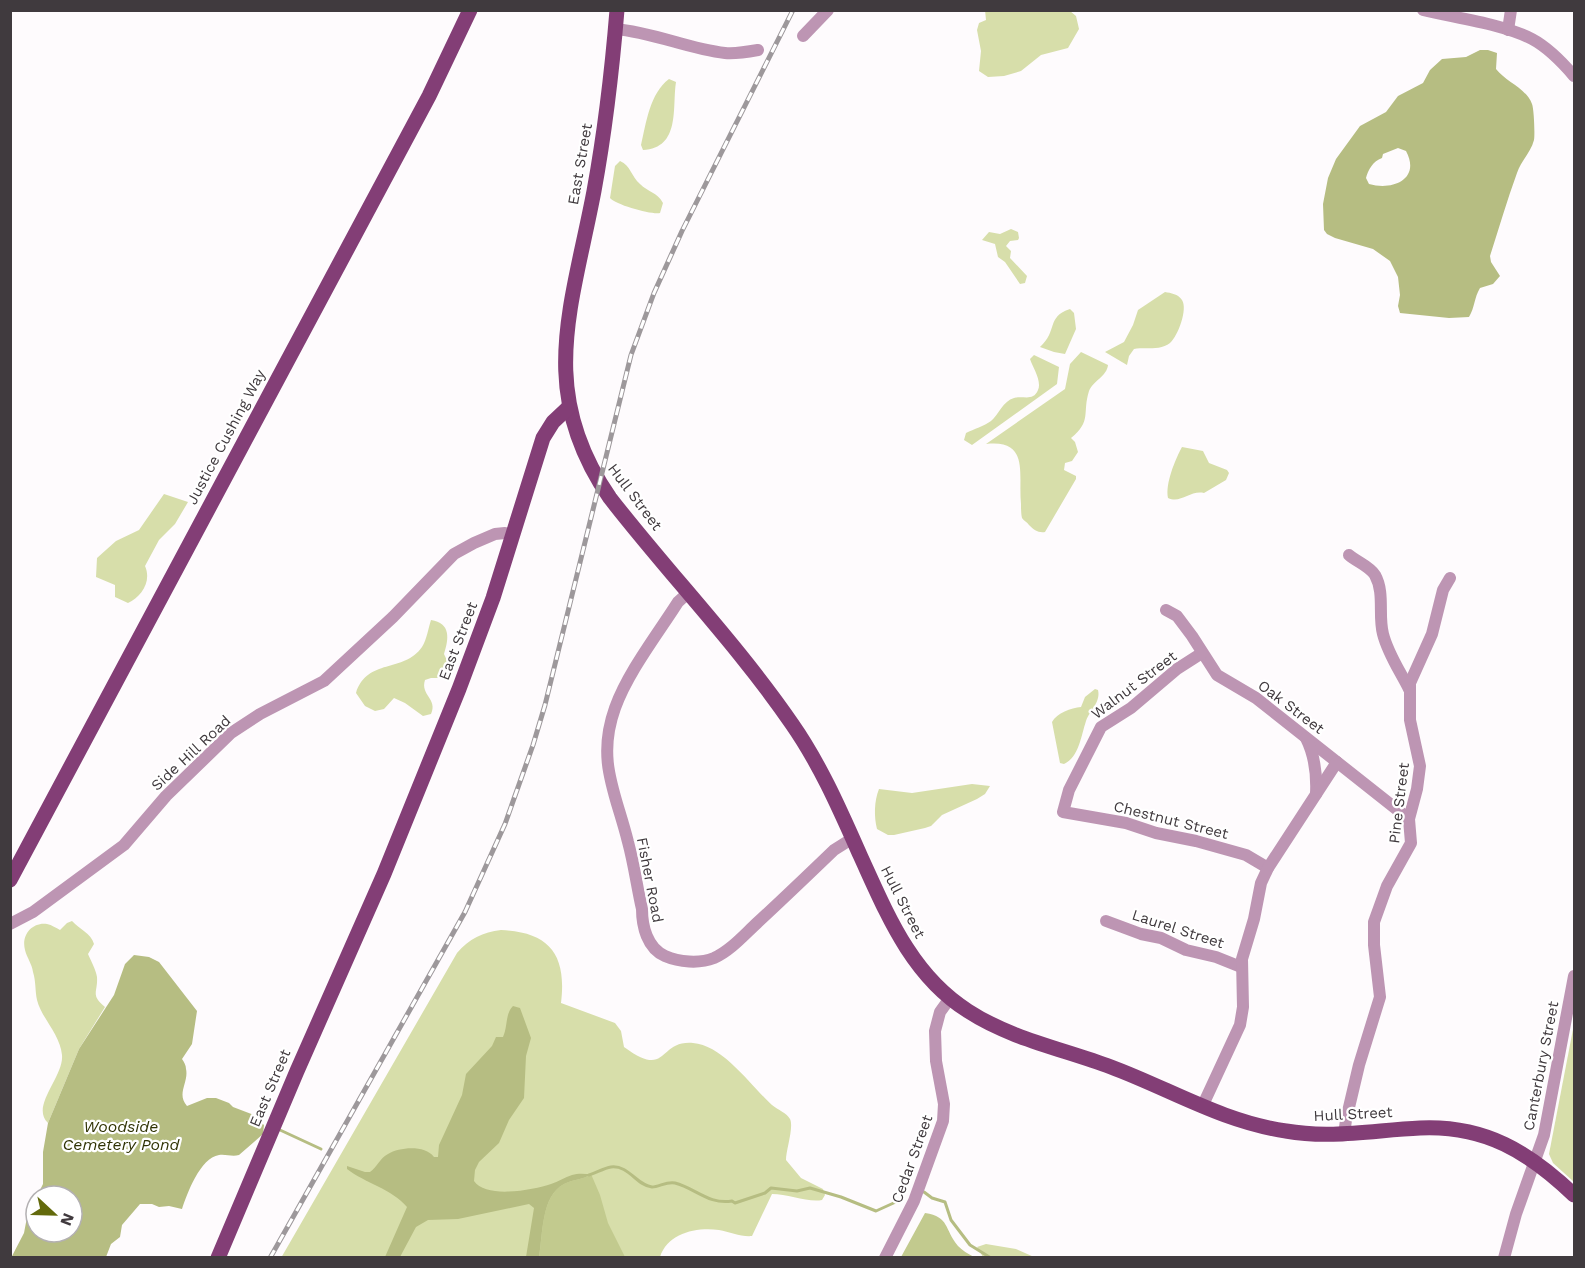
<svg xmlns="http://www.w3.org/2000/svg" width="1585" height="1268" viewBox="0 0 1585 1268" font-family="'Work Sans',sans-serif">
  <rect width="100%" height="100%" fill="#fefbfd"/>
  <!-- green -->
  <g fill="#d7deaa">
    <polygon points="985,10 1070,11 1076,16 1079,29 1068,48 1041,55 1021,71 1004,76 988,77 979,71 981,51 977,30 979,23 986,20"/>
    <path d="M 669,79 L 676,82 C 672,107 681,148 643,150 L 641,145 C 646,123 650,93 669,79 Z"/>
    <path d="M 620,161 C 631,166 631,176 640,184 C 648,192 657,192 663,203 L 660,213 C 652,215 616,205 610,198 L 615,166 Z"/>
    <polygon points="1011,229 1018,232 1019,238 1018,240 1010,241 1006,246 1011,251 1010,258 1027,276 1025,283 1020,284 1005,262 998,257 995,244 982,240 989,232 1000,234"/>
    <path d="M 1165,292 C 1171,293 1178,294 1182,300 C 1188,309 1178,336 1170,343 C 1160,351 1145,347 1134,349 L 1129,356 L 1127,365 L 1105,352 L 1124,342 L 1133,325 L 1138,310 Z"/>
    <path d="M 1070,309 L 1074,313 L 1076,329 L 1065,354 L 1054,352 L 1040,347 C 1058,331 1046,317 1070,309 Z"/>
    <path d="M 1081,352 L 1108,365 C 1107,376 1093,381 1089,391 C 1082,413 1092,421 1071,438 L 1075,442 L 1078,452 L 1072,461 L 1065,463 L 1064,470 L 1076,476 L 1076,479 L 1045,532 C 1038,533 1034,530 1029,525 C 1027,522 1024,521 1022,518 C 1021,514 1021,507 1021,504 C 1018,474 1030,439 986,444 L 1065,389 L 1070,364 Z"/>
    <path d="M 1034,355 L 1059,367 L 1057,384 L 972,445 L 964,440 L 966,433 C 974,429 984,426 991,421 C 999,414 1003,401 1014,398 C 1023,395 1033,402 1038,390 C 1042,381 1033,368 1030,359 Z"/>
    <path d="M 1182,447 L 1203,451 L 1209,463 L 1227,470 L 1229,473 L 1226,480 L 1204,493 C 1190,490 1181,504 1168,498 C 1165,484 1175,460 1182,447 Z"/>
    <path d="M 164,494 L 188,502 L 175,524 L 159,540 L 145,566 C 152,582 141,597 128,603 L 115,597 L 115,585 L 96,577 L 97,558 L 116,541 L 139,530 Z"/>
    <path d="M 431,620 C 451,623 449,639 444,654 L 450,667 L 443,678 L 431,678 L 425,680 C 420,695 438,699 431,714 L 423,716 L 405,703 L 394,698 L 384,709 L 375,711 L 365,706 L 356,693 C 367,658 404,673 422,647 C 427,639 428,629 431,620 Z"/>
    <path d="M 1095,689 L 1098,690 C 1101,702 1090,710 1086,721 C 1081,736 1079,757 1064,764 L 1060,763 L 1052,722 C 1057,713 1071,708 1081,707 L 1085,697 Z"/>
    <path d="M 972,784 L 990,786 L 985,794 L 977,799 L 942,815 L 931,826 L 925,828 L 894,835 L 888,835 L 877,829 C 874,817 874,801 879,789 L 912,793 Z"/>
    <path d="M 72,921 C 80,930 91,933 94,944 L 88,954 C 91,961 96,970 97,977 C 98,993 90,994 105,1007 L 79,1049 L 48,1123 C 30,1106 64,1077 62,1055 C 60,1034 42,1019 37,1000 C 35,991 36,981 33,972 C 32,964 27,958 25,950 C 21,935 32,922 47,924 C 52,925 56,928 60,930 L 67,923 Z"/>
    <path d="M 501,930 C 549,932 567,954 561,1003 L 615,1023 L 621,1031 L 624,1047 C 669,1080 657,1040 693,1043 C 723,1045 751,1086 772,1105 C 778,1110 787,1113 790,1119 C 794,1127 786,1150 786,1160 L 801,1178 L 823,1189 L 825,1195 L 822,1200 C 809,1203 788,1194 772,1194 L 752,1236 C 741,1237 730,1232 719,1230 C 696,1227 668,1233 660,1257 L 281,1258 L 457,953 C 469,939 483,932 501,930 Z"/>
    <polygon points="1574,1024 1574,1182 1553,1163 1549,1154"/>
    <polygon points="986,1244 1016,1249 1034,1257 983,1257 977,1247"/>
  </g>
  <!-- forest -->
  <g fill="#c2ca8e">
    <path d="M 591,1174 L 600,1195 L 608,1223 L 625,1257 L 539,1258 C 543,1234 541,1196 564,1184 C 573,1179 583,1180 591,1174 Z"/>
    <path d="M 925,1213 C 950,1217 944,1229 958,1246 C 962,1250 968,1254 974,1257 L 901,1257 Z"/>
  </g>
  <!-- water -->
  <g fill="#b6bd82" fill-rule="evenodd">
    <path d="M 1480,50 L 1488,50 L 1497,53 L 1496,69 C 1506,82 1526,88 1532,104 C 1534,109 1535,135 1534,140 C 1531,152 1521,161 1517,173 C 1507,200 1499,228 1490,256 L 1491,262 L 1500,276 L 1493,284 L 1480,288 C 1474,298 1475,307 1469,317 L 1449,318 L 1400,313 L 1398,306 L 1400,295 L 1398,277 L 1390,261 L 1373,249 L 1335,238 L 1327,234 L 1324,230 L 1323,204 L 1328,178 L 1336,159 L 1360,126 L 1386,112 L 1398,96 L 1423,83 L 1430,70 L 1442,59 L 1466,57 ZM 1398,148 L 1406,151 C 1421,179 1393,191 1369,184 L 1366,178 C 1368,170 1373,161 1382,158 L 1383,154 Z"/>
    <path d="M 134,955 L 149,957 L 159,962 L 197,1011 L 192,1044 L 182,1059 C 184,1062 186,1065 186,1069 C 189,1082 176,1094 187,1106 L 207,1098 L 216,1098 L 229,1103 L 233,1107 L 254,1115 L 264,1125 L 263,1134 L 239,1155 C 232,1157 226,1154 219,1155 C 200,1158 187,1194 182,1209 L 169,1206 L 159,1207 L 152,1204 L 140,1204 L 122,1225 L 120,1237 L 111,1244 L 106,1257 L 11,1258 L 24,1233 L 28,1212 L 36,1197 L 36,1232 L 72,1232 L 72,1196 L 37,1196 L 43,1184 L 43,1152 L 48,1123 L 79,1049 L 114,995 L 125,964 Z"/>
    <path d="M 513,1006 L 520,1008 L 531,1038 L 526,1056 L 524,1098 L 509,1120 L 499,1143 L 479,1162 L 475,1170 L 474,1181 C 486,1199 533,1190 551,1184 C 558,1182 565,1177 572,1175 C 578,1173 585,1174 591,1174 C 583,1180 573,1179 564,1184 C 541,1196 543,1234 539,1257 L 526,1257 L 534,1208 L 529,1204 L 458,1219 L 428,1220 L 416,1227 L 400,1257 L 385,1257 L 407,1207 C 392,1189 365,1183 347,1169 L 347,1166 L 365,1172 L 370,1172 C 377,1167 380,1158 388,1154 C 400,1147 425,1145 434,1157 L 438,1157 L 439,1145 L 462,1095 L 466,1074 L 492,1046 L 496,1037 L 503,1037 C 508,1026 505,1014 513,1006 Z"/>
  </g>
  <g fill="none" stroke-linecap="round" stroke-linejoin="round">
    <!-- stream -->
    <g stroke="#b6bd82" stroke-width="3">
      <polyline points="280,1130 321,1149"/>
      <path d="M 589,1175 C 596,1173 604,1168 611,1167 C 629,1165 636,1185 652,1187 C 659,1187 667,1181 675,1183 C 695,1188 709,1205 732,1201 L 735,1203 L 765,1193 L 771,1188 L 797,1191 L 810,1188 L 841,1197 L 876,1211 L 898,1201"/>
      <polyline points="924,1192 932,1198 945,1202 951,1220 970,1245 991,1258"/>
    </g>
    <!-- minor -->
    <g stroke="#bd95b3" stroke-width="12">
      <path d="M 1423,10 C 1456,18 1503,24 1532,39 C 1549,48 1562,62 1574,76"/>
      <path d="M 615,29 C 653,32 688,49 725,53 C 736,54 747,52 758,50"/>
      <polyline points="1508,30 1511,10"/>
      <polyline points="803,36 828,10"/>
      <path d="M 1349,555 C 1357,562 1369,566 1375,575 C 1385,593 1378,615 1383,634 C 1388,654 1400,671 1409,689"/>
      <path d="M 688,593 L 678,602 C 657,635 628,672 615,708 C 596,761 616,793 628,842 C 634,864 637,887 642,909 C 642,926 647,948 665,956 C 679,962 699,964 714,958 C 730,951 744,935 757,923 C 783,899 808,875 834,850 L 853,838"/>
      <polyline points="1166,610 1177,616 1192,636 1217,675 1256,698 1409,819"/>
      <polyline points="1202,653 1177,669 1131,708 1101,727 1069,790 1063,812 1126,823 1156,833 1196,841 1246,855 1268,868"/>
      <path d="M 1306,738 C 1315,756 1317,774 1316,794"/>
      <polyline points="1106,921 1141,934 1161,938 1186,950 1216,957 1241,967"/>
      <polyline points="10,924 33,912 124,845 166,796 231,733 260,714 324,681 393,617 454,554 474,543 495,534 505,533 513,535"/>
      <polyline points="1202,1107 1240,1025 1243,1007 1242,959 1254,919 1261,883 1268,868 1337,762"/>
      <polyline points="1344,1135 1346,1120 1359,1065 1380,997 1374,945 1374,922 1387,886 1411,843 1409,819 1417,789 1420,766 1410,720 1410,683 1432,634 1443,590 1450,578"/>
      <polyline points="885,1258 914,1201 943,1121 944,1104 936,1061 935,1031 940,1012 950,998"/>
      <polyline points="1504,1258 1516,1214 1544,1135 1574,976"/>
    </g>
    <!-- major -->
    <g stroke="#833e76" stroke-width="15">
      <path d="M 617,10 C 612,71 605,131 594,191 C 572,307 536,391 610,498 C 669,574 737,644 792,724 C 820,764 840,810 860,855 C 887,914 911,975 968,1011 C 1011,1039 1063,1049 1111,1067 C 1170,1089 1223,1122 1286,1131 C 1331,1139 1375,1130 1420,1128 C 1485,1125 1529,1152 1574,1195"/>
      <polyline points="10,880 429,96 470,10"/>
      <polyline points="218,1258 297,1071 384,874 459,689 493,598 543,438 553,422 569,407"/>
    </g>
    <defs>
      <polyline id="rail" points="270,1258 465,912 505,824 533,745 545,705 631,355 654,293 682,231 793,10"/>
    </defs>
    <!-- rail casing -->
    <use href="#rail" stroke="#9d989b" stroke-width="5"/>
    <!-- rail -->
    <use href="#rail" stroke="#fff" stroke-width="3" stroke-dasharray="9" stroke-linecap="butt"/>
  </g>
  <g text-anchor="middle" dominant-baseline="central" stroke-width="4.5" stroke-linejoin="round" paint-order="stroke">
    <!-- street labels -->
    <g font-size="15" fill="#403a3e" stroke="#fff">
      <text transform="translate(580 164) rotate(-80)">East Street</text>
      <text transform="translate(226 437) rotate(-62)">Justice Cushing Way</text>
      <text transform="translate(635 497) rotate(53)">Hull Street</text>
      <text transform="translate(458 641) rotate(-69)">East Street</text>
      <text transform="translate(1134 685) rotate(-37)">Walnut Street</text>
      <text transform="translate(1291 707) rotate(37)">Oak Street</text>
      <text transform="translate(191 753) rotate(-43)">Side Hill Road</text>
      <text transform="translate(1399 803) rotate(-83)">Pine Street</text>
      <text transform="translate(1171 820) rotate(14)">Chestnut Street</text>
      <text transform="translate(650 880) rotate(79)">Fisher Road</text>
      <text transform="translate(903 902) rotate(63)">Hull Street</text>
      <text transform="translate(1178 929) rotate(18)">Laurel Street</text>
      <text transform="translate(1541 1066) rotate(-79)">Canterbury Street</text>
      <text transform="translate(270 1088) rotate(-67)">East Street</text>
      <text transform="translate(1353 1114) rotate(-3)">Hull Street</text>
      <text transform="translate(912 1159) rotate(-70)">Cedar Street</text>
    </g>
    <!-- water labels -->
    <g font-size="16" font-style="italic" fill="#2f3203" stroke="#fff">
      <text x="121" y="1126">Woodside<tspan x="121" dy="18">Cemetery Pond</tspan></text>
    </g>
  </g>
  <!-- border -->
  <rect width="1585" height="1268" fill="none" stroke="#403a3e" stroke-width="24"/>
  <!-- north arrow -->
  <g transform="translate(54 1214) rotate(112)"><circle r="28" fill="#ffffff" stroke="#b3b0b2" stroke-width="1.5"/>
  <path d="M0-4.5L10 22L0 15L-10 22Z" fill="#636a0c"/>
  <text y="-9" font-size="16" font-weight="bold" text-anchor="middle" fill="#403a3e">N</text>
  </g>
</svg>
